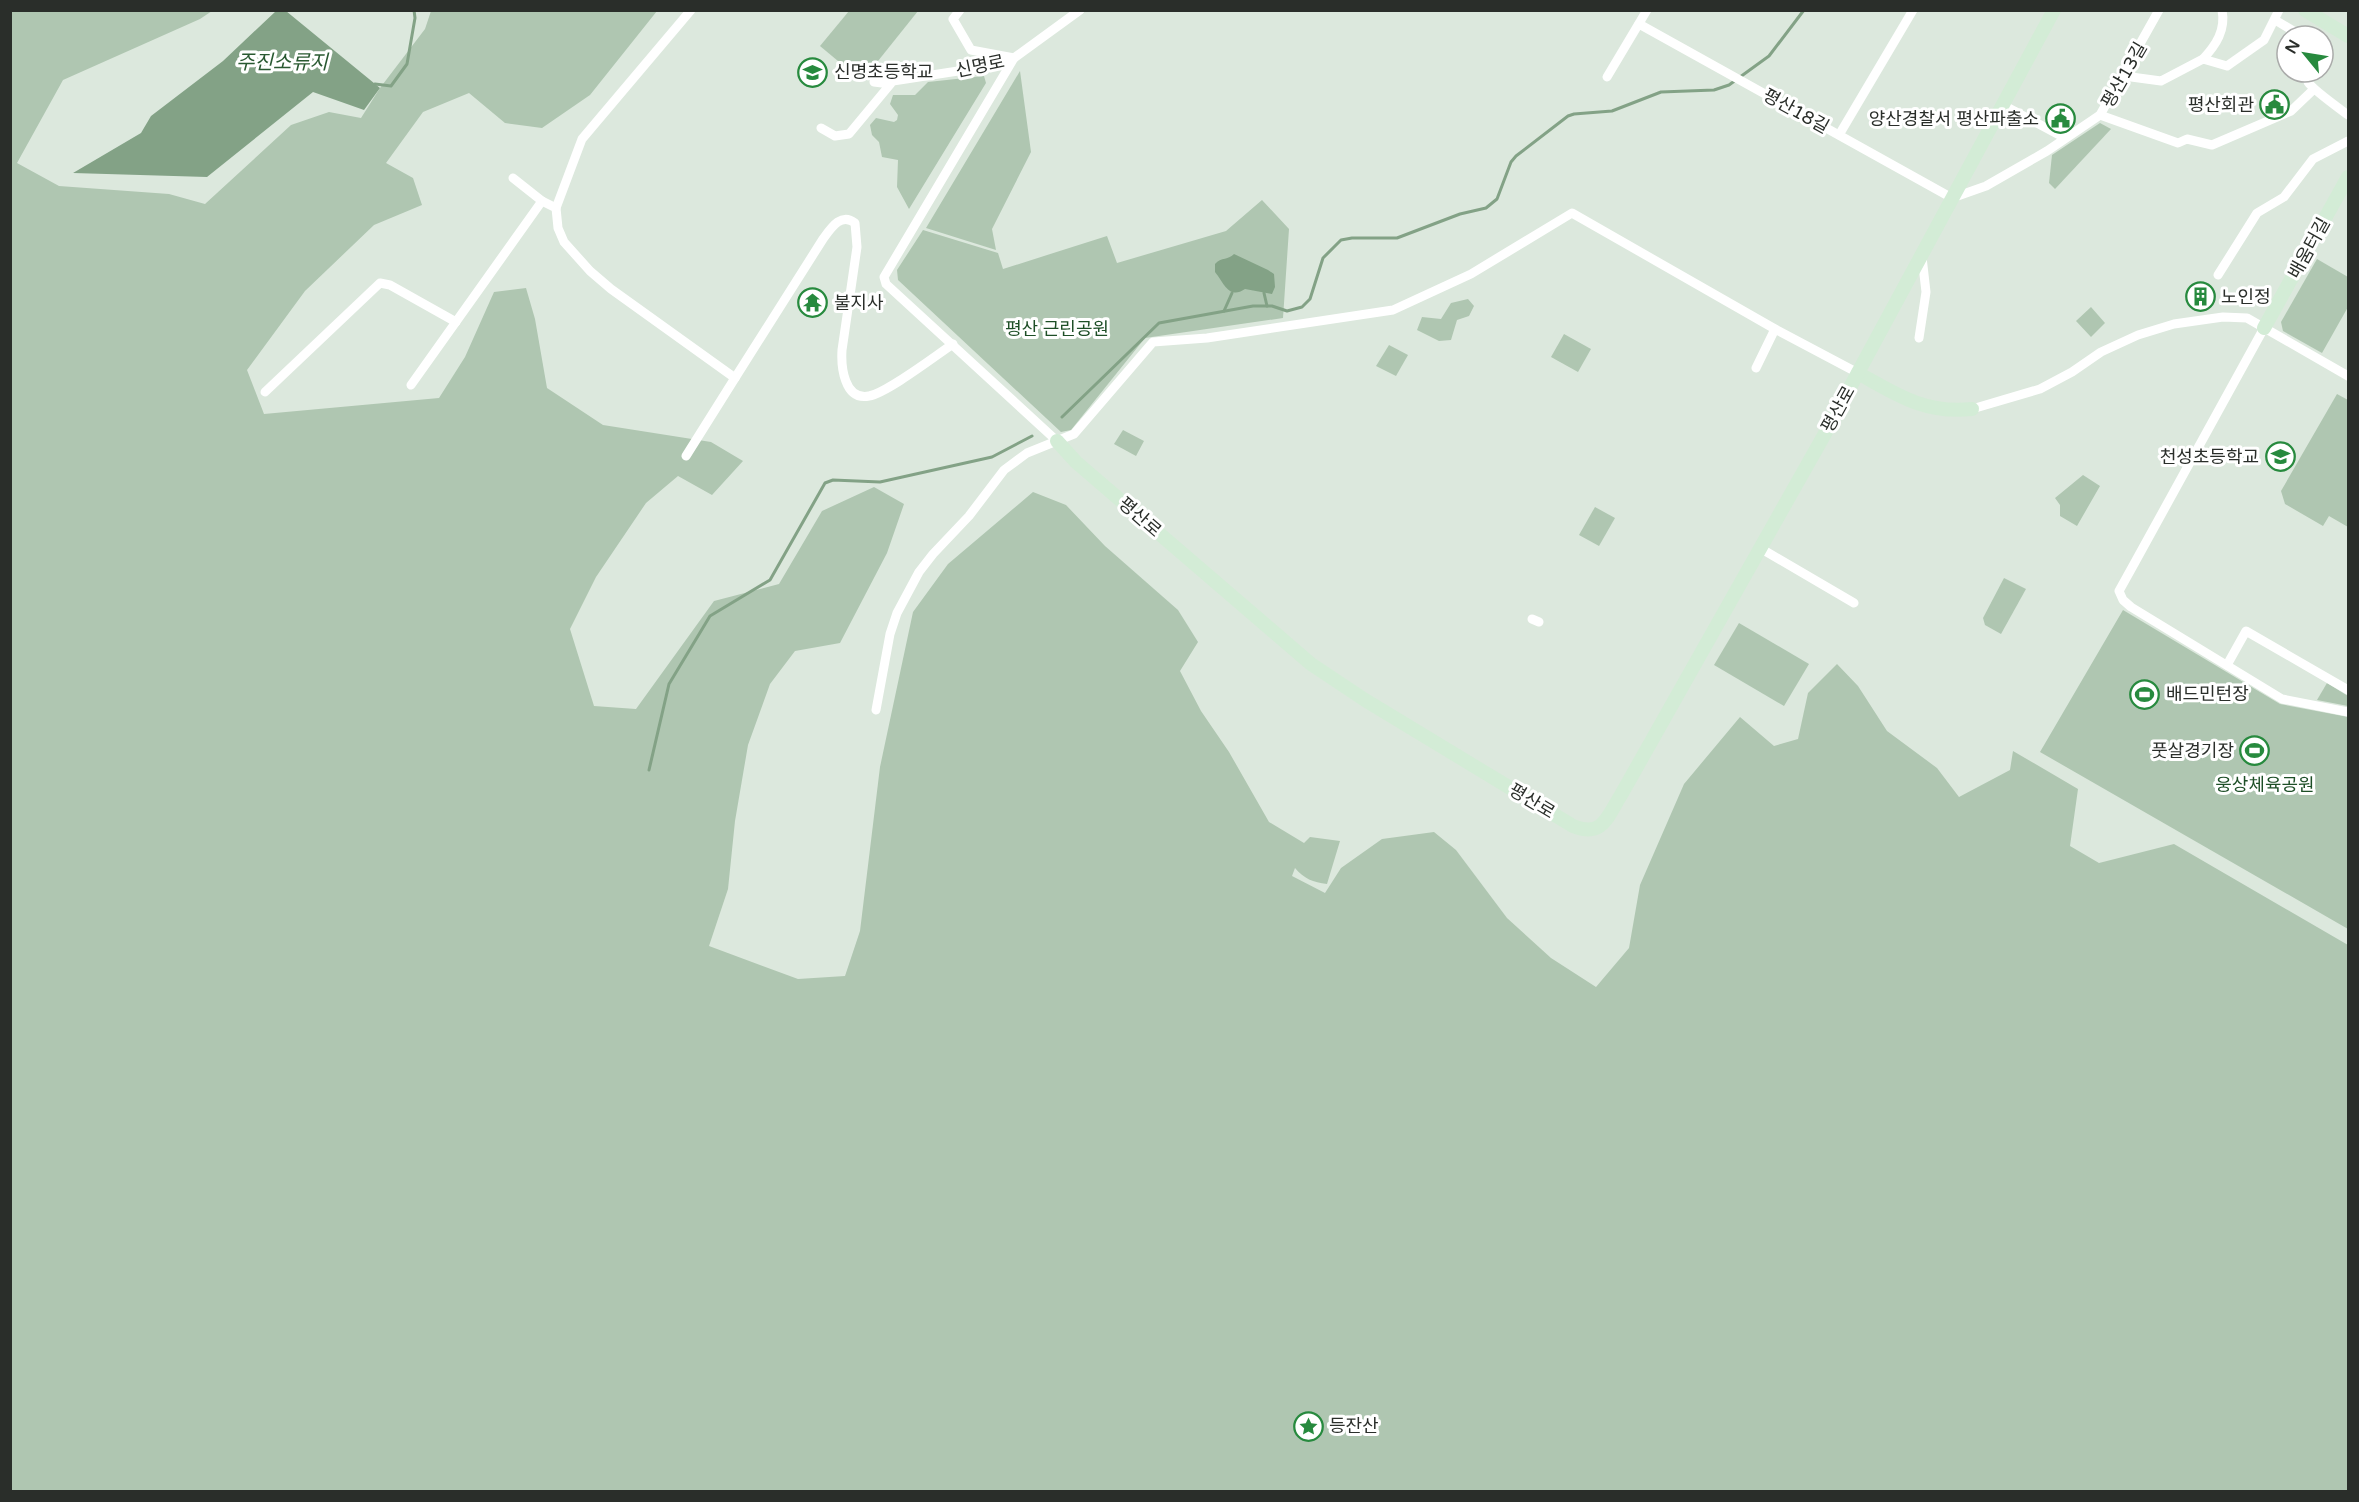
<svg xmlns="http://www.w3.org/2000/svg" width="2359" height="1502" viewBox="0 0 2359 1502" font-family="'Varela Round','Noto Sans KR',sans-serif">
  <rect width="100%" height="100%" fill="#dce8dd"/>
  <!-- green -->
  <g fill="#afc6b1">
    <path d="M 10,11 L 212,11 L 200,19 L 63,80 L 17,163 L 59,186 L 169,194 L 205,204 L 291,125 L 329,112 L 361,118 L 380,88 L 425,29 L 431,11 L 657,11 L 590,95 L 542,128 L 505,123 L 469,93 L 423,112 L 386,163 L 413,178 L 422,205 L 374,225 L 305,291 L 247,370 L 264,414 L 439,398 L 465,357 L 494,292 L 526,288 L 535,319 L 547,388 L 603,425 L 711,442 L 743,461 L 712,495 L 678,476 L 646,503 L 596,577 L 570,629 L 594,706 L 636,709 L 714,601 L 779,584 L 822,511 L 874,487 L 904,504 L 887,553 L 840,643 L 795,651 L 770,684 L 748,745 L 735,821 L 728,889 L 709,946 L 798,979 L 845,976 L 860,931 L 880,767 L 913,612 L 948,564 L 1033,492 L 1066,505 L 1105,546 L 1178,610 L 1198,642 L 1180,671 L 1201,711 L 1229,752 L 1269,822 L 1304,843 L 1310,837 L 1340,841 L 1327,884 C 1313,882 1304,879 1295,868 L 1292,876 L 1325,893 L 1341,868 L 1382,839 L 1434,832 L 1456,850 L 1507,918 L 1551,958 L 1596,987 L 1629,948 L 1640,885 L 1684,784 L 1740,717 L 1774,746 L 1798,739 L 1808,693 L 1837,664 L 1858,686 L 1887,731 L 1937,768 L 1959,797 L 2010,770 L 2013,751 L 2078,789 L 2070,846 L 2099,863 L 2174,844 L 2348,945 L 2348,1491 L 11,1491 Z"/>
    <polygon points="849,11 918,11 862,81 820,46"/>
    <polygon points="1020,71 1031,152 992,229 996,250 926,228"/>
    <polygon points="984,76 986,83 909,209 897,187 898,160 882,157 879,142 872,135 870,125 876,118 894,122 897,120 898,115 890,104 893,95 915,95 928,82"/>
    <polygon points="2100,123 2111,129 2055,189 2049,183 2052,155"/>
    <polygon points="1262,200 1289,229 1283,318 1145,338 1071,430 1061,432 898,280 897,270 923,230 998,253 1003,269 1107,236 1117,263 1226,231"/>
    <polygon points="2317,259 2348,277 2348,307 2322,353 2283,331 2281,322"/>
    <polygon points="1468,299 1474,306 1469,316 1457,320 1451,340 1439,341 1417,330 1422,317 1441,319 1451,303"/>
    <polygon points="2091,307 2105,323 2091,337 2076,321"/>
    <polygon points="1564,334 1591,349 1578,372 1551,357"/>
    <polygon points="1389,345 1408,355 1396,376 1376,366"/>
    <polygon points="2337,394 2348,400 2348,527 2329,516 2323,526 2285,504 2281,491"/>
    <polygon points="1123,430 1144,441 1136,456 1114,444"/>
    <polygon points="2083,475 2100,486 2077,526 2060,516 2060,505 2055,498"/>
    <polygon points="1595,507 1615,518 1599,546 1579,535"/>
    <polygon points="2004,578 2026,589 2001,634 1985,625 1983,618"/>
    <polygon points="2123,610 2280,704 2348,717 2348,929 2040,752"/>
    <polygon points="1739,623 1809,664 1784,706 1714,665"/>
    <polygon points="2327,683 2348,696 2348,706 2317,700"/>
  </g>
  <!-- water -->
  <g fill="#83a286">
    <polygon points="276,11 286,11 380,88 364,110 313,92 207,177 73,173 141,133 151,116 223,61"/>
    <path d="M 1234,254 L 1268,270 L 1274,274 L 1275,287 L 1272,294 L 1245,289 C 1229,300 1224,283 1215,272 L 1215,264 C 1221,257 1229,260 1234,254 Z"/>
  </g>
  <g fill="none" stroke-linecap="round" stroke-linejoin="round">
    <!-- stream -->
    <g stroke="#83a286" stroke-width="3">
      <polyline points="375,84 391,86 407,64 415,18 414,10"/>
      <polyline points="1264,293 1267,306"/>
      <polyline points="1224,311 1232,293"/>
      <polyline points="1062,417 1159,323 1253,306 1272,306 1287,311 1302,307 1310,299 1323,258 1341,240 1352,238 1397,238 1460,214 1486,208 1497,199 1511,162 1516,156 1568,116 1574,114 1612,111 1661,92 1714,90 1729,85 1769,56 1804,10"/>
      <polyline points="649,770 669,684 710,616 770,580 825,483 833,480 880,482 992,457 1032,436"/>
    </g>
    <!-- street -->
    <g stroke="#fff" stroke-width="9">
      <polyline points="960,10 953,19 971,50 1014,58"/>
      <polyline points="2275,20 2302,36"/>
      <polyline points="1639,24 1952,198 1986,186 2047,151 2100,115 2159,10"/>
      <polyline points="1014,58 884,277 886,284 1057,441"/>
      <path d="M 2203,59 C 2216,45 2226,30 2222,10"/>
      <path d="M 2312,72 L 2308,82 C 2312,89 2340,109 2348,115"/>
      <polyline points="2124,76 2161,81 2203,59 2227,66 2264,40 2279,10"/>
      <polyline points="1607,77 1647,10"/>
      <polyline points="874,82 890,84"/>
      <polyline points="2003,105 2065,138"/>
      <polyline points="2100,115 2178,143 2187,139 2212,145 2291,111 2313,90"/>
      <polyline points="821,128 835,136 849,134 893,81 997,65 1014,58 1080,10"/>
      <polyline points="1839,135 1913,10"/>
      <polyline points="513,178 542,201 556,208 558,228 564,242 590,271 611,289 735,378 686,456"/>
      <polyline points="556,208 582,139 691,10"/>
      <polyline points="2218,275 2257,213 2284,197 2313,159 2348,141"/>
      <polyline points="2264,328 2134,564 2119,591 2123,600 2131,607 2282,699 2348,712"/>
      <polyline points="1919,338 1926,292 1922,257"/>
      <polyline points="1756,368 1775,329"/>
      <path d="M 735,378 L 823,239 C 831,228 841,212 855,223 L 857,247 L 842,350 C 841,366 844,401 869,396 C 887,393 935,356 953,344"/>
      <polyline points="411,385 542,201"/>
      <polyline points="265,392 380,283 390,285 456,322"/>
      <polyline points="1972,409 2040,389 2072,372 2101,352 2138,335 2174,324 2223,317 2247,318 2348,376"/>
      <polyline points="1760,548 1854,603"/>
      <polyline points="1532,619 1539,622"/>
      <polyline points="2227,665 2246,631 2348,690"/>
      <polyline points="876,710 890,634 897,613 919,572 933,554 969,516 1004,470 1027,453 1074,434 1153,342 1207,338 1393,310 1471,274 1572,213 1775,329 1858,373"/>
    </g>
    <!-- secondary -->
    <g stroke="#d3ecd6" stroke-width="14">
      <polyline points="2305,10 2348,36"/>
      <polyline points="2264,328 2348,177"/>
      <path d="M 1858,373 C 1897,395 1925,414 1972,409"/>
      <path d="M 1057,441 L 1076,462 L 1311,664 L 1365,700 L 1573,826 C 1603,838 1607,817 1621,795 L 1827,430 L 2054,10"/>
    </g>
  </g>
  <!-- icons -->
  <defs>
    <symbol id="school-ring" viewBox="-11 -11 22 22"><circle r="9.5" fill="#fff" stroke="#278a3e" stroke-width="1.5"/><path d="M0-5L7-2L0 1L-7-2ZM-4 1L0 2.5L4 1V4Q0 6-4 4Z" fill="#278a3e"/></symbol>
    <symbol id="civic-ring" viewBox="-11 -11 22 22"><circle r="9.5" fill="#fff" stroke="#278a3e" stroke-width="1.5"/><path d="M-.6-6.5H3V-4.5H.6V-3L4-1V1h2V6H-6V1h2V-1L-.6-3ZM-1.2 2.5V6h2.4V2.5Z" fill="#278a3e"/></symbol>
    <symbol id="building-ring" viewBox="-11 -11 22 22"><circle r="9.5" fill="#fff" stroke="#278a3e" stroke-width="1.5"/><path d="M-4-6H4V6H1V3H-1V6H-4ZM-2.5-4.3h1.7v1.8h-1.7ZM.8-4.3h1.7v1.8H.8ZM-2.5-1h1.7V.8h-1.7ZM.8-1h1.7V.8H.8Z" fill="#278a3e"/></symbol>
    <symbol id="temple-ring" viewBox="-11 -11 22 22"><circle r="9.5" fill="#fff" stroke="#278a3e" stroke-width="1.5"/><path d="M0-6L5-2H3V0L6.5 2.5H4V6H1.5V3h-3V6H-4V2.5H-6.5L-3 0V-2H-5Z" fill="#278a3e"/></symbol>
    <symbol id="stadium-ring" viewBox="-11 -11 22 22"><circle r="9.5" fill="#fff" stroke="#278a3e" stroke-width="1.5"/><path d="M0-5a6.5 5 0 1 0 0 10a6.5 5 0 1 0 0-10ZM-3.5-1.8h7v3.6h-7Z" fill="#278a3e"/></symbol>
    <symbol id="sight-ring" viewBox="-11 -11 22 22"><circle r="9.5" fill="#fff" stroke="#278a3e" stroke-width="1.5"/><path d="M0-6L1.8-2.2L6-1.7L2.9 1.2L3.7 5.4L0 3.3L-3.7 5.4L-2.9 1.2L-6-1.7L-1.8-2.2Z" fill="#278a3e"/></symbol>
  </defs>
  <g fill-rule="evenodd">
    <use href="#school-ring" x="796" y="56" width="33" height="33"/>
    <use href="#civic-ring" x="2258" y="88" width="33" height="33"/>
    <use href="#civic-ring" x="2044" y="102" width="33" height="33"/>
    <use href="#building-ring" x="2184" y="280" width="33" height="33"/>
    <use href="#temple-ring" x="796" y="286" width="33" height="33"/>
    <use href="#school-ring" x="2264" y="440" width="33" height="33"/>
    <use href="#stadium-ring" x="2128" y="678" width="33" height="33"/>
    <use href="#stadium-ring" x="2238" y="734" width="33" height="33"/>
    <use href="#sight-ring" x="1292" y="1410" width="33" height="33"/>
  </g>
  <g text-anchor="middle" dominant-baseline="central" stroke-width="6" stroke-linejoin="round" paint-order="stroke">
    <!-- street labels -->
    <g font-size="18" fill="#2a2e2a" stroke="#fff">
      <text transform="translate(980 66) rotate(-12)">신명로</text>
      <text transform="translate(2124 75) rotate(-60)">평산13길</text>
      <text transform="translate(1796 111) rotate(29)">평산18길</text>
      <text transform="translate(2309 248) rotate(-61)">배움터길</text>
      <text transform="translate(1838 409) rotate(-61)">평산로</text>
      <text transform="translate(1140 517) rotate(41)">평산로</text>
      <text transform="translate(1532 801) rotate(31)">평산로</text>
    </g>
    <!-- poi labels -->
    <g font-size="18" fill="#2a2e2a" stroke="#fff" text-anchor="start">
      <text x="834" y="72">신명초등학교</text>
      <text x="2254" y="105" text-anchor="end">평산회관</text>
      <text x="2039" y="119" text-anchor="end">양산경찰서 평산파출소</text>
      <text x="2221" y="297">노인정</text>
      <text x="834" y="303">불지사</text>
      <text x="2259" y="457" text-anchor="end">천성초등학교</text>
      <text x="2166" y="694">배드민턴장</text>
      <text x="2234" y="751" text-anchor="end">풋살경기장</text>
      <text x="1329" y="1426">등잔산</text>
    </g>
    <!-- park labels -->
    <g font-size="18" fill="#1e4f27" stroke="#fff">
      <text x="1057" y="329">평산 근린공원</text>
      <text x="2265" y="785">웅상체육공원</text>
    </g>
    <!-- water labels -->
    <g font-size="20" font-style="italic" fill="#295931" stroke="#fff">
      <text x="282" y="63">주진소류지</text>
    </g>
  </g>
  <!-- border -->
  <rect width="2359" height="1502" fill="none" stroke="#2a2e2a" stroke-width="24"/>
  <!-- north arrow -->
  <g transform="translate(2305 54) rotate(300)"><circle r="28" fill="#ffffff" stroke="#aaabaa" stroke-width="1.5"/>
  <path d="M0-4.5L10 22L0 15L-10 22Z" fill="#278a3e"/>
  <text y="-9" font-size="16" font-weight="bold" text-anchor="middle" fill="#2a2e2a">N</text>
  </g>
</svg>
